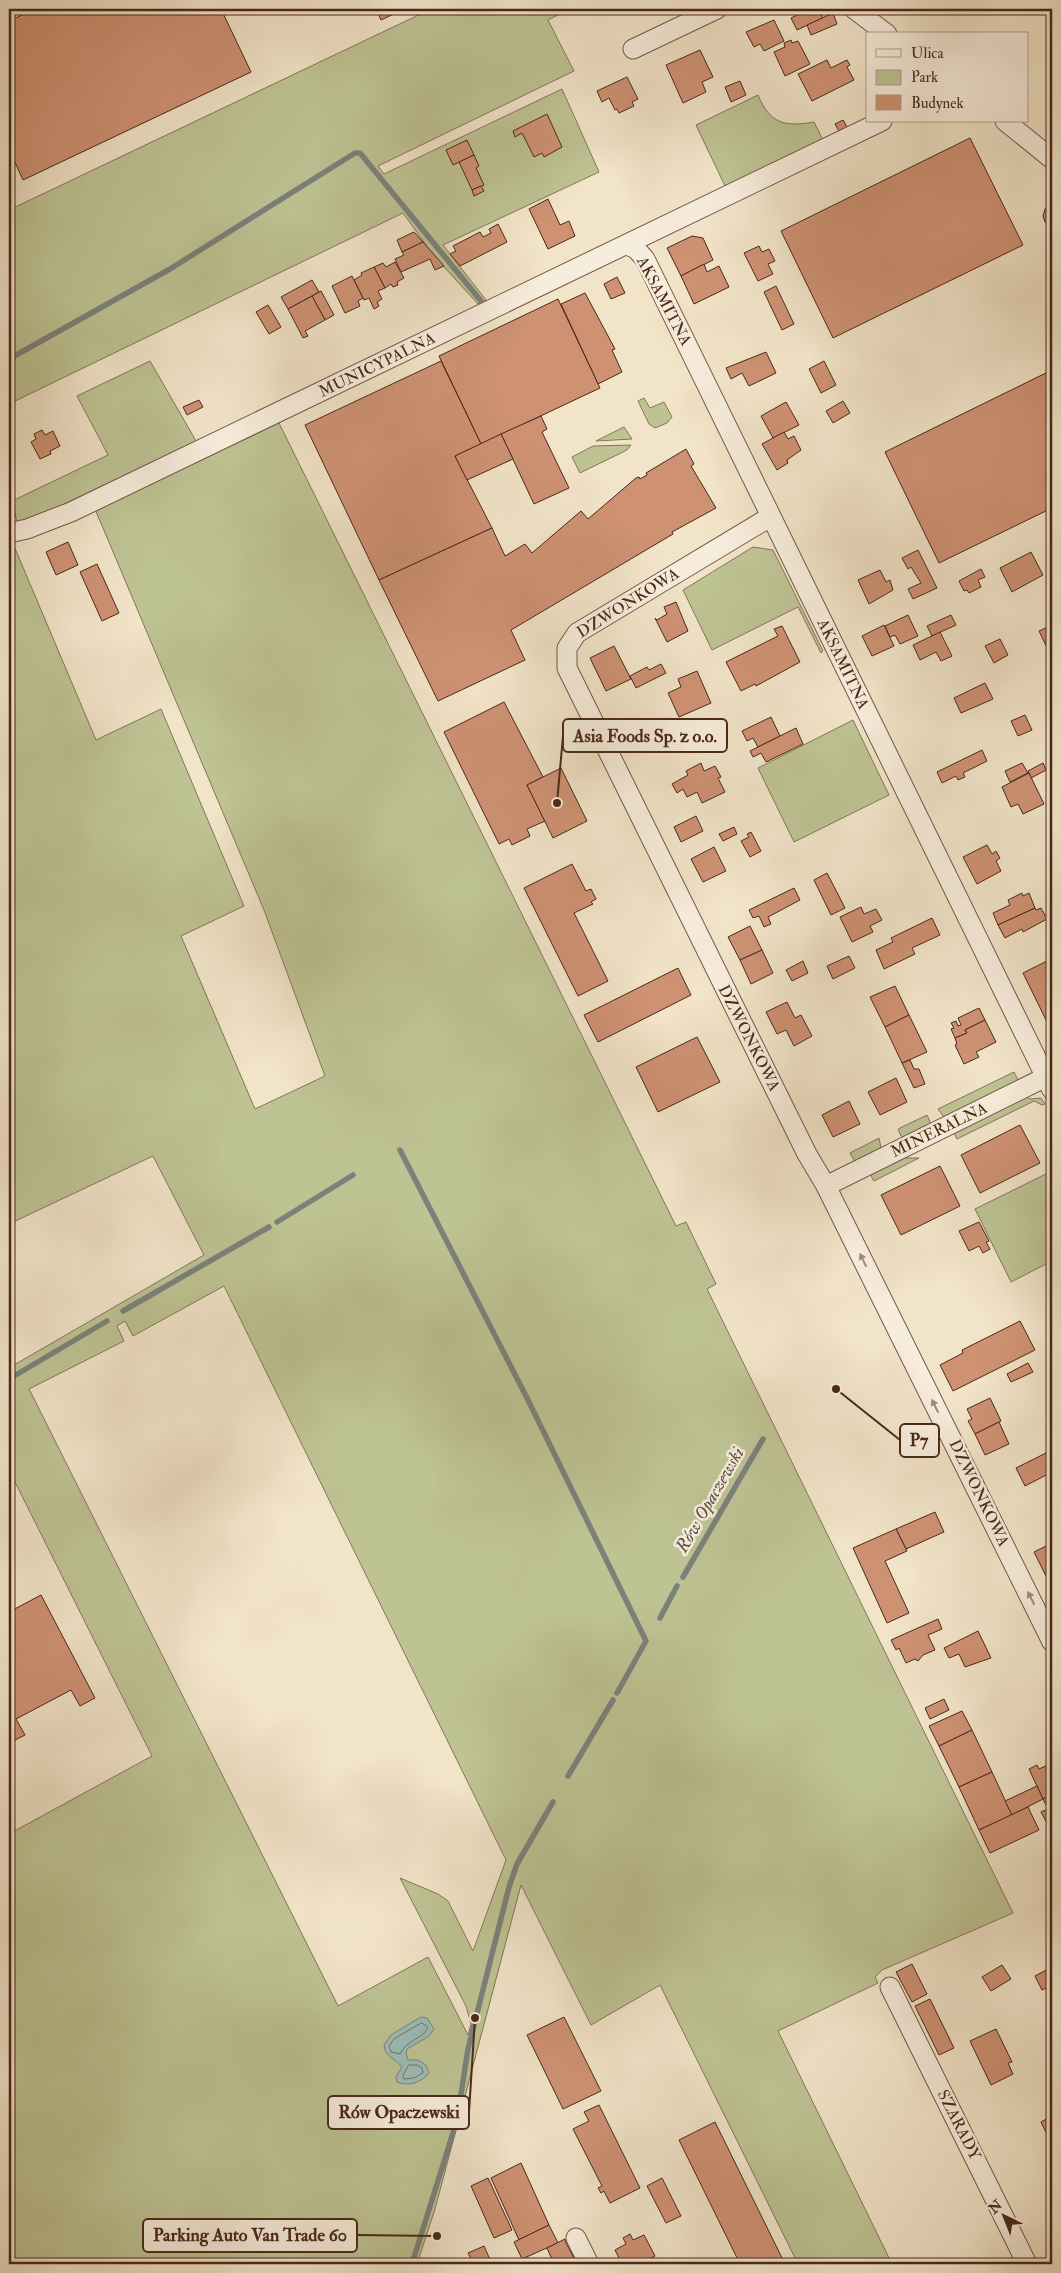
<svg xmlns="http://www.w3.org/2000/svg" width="1061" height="2273" viewBox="0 0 1061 2273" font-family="'IM FELL Double Pica',serif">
  <rect width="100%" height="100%" fill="#f2e4c9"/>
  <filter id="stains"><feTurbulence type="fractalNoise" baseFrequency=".004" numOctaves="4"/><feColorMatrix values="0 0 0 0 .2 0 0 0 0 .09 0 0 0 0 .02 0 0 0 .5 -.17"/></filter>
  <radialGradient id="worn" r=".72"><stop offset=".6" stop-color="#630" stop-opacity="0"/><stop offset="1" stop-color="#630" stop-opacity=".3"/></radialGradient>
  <!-- green -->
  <g fill="#bec394" stroke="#847557" fill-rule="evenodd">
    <polygon points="431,9 555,9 558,15 548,20 574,71 378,166 384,174 562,89 599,172 443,245 486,300 478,304 434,256 403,213 9,404 9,210"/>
    <path d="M 758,95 C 770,124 785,127 814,122 L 823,140 L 726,188 L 696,125 Z"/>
    <polygon points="150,361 196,441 27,522 17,522 12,501 108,455 77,396"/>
    <polygon points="644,398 650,408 664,402 672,417 667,423 655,428 649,424 638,401"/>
    <path d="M 279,423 L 676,1226 L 686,1222 L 716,1284 L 707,1289 L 1013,1913 L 882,1970 L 875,1977 L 878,1983 L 778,2031 L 892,2264 L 798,2264 L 660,1985 L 591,2025 L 521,1885 L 435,2209 L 417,2264 L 9,2264 L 9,1834 L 152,1756 L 9,1470 L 9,1357 L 14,1365 L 204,1255 L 153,1156 L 9,1224 L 9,541 L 14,546 L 96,740 L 161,709 L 244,906 L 181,936 L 255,1109 L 325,1076 L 264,910 L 95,509 ZM 224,1286 L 506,1860 L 473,1951 L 448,1901 L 438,1894 L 400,1878 L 466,2006 L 471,2024 L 468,2035 L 428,1957 L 338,2006 L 29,1389 L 124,1341 L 117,1326 L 125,1321 L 133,1336 Z"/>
    <polygon points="624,427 632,439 596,441"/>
    <polygon points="631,445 627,450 580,473 572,457 593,446"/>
    <polygon points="753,547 773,550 823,651 821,653 798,607 712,650 683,590"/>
    <polygon points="853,720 889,795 794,842 758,768"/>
    <polygon points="1014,1072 1018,1080 944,1117 938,1109"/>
    <polygon points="1027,1097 1030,1099 1041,1098 1045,1104 1042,1105 1034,1101 957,1139 954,1133"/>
    <polygon points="927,1115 931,1124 904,1137 901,1136 898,1129"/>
    <polygon points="879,1138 881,1148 855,1162 850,1153"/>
    <polygon points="904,1158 919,1158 874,1181 870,1174"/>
    <polygon points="1052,1171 1052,1261 1011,1282 975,1209"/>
  </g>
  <!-- water -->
  <path fill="#9cbebb" stroke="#7b827b" d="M 421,2017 L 427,2018 L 434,2029 L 429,2036 L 407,2049 L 406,2054 L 408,2060 L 418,2060 L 426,2065 L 429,2073 C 422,2082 408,2087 397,2082 L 396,2077 L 402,2067 C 395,2058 385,2057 384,2045 L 391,2035 Z"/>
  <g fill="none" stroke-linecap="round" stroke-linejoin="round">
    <!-- shore -->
    <g stroke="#73726a" stroke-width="1">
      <path d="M 422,2023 L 428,2027 C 424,2039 407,2039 400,2054 L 391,2052 L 389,2046 L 394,2039 Z"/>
      <polygon points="409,2065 417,2065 422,2068 423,2073 414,2078 404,2079 403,2076"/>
    </g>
    <!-- stream -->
    <g stroke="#7b827b" stroke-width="5.5">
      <polyline points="9,359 170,269 355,153 360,153 481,301"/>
      <polyline points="400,1150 527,1398 646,1641 617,1693"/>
      <polyline points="277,1222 353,1175"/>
      <polyline points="123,1311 269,1227"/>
      <polyline points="9,1379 107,1321"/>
      <polyline points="683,1577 763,1439"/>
      <polyline points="660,1618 677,1586"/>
      <polyline points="568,1776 613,1700"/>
      <polyline points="412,2264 457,2120 468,2049 509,1887 517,1864 553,1802"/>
    </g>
  </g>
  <!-- building -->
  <g fill="#ce9273" stroke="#4a271a">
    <polygon points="35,9 221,9 251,72 23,180 9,149 9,21"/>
    <polygon points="376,9 404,9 381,20"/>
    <polygon points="810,9 818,9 823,18 797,30 791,18"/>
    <polygon points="833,13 837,24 811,35 807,25"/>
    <polygon points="774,20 784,41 764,51 760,44 754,47 746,32"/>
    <polygon points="791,40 792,43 798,41 810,64 785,76 774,52 785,47 784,43"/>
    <polygon points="700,50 713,77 702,82 706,92 683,103 666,65"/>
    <polygon points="827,60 831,68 847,60 850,65 847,67 854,80 812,101 798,74"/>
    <polygon points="627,77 638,99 632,102 634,106 619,113 617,109 615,110 609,98 602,102 597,91"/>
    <polygon points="740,81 746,95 731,102 725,87"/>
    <polygon points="547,114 562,147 544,157 542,153 534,157 522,133 515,137 513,131"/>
    <polygon points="843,120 847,127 839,131 835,124"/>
    <polygon points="970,138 1023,245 833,338 781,231"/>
    <polygon points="467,140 474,155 453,165 446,150"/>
    <polygon points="474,155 479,166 476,168 484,185 472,190 459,162"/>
    <polygon points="481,186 484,191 474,196 472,190"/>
    <polygon points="548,199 560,225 569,221 575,236 548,249 529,209"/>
    <polygon points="1052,203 1052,228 1045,222 1043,216 1045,209"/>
    <polygon points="498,224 507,242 460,266 450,254 456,251 453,246 480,232 483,237 491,233 489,229"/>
    <polygon points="414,232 423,242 402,252 397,240"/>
    <polygon points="692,236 703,238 713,260 681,276 667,248"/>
    <polygon points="423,242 444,266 435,270 430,259 401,272 395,259 404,255 402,252"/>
    <polygon points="759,246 762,252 769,249 775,261 768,264 773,274 758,281 744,253"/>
    <polygon points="395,262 404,278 397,282 398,285 393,287 391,284 385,288 374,267 383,263 386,267"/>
    <polygon points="704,264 707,272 719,266 729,287 694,304 681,276"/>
    <polygon points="374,267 385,288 378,291 382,299 377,302 379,306 374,309 369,298 364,300 354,280 362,275 361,273"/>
    <polygon points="352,276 363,298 358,301 360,306 345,313 332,286"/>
    <polygon points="617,277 625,293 611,299 604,284"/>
    <polygon points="312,280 319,292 288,309 281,297"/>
    <polygon points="776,286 794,324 782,330 764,292"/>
    <polygon points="321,291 334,315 325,320 312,296"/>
    <polygon points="585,293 615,349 612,350 622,372 598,384 561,304"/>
    <polygon points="312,296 325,320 305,331 308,336 303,338 288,309"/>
    <polygon points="558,299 600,388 481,444 439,356"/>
    <polygon points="268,305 281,327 269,334 256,312"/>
    <polygon points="766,352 776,373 749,386 742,373 731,379 726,368"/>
    <polygon points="441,361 481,444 455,456 492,528 379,580 305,425"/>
    <polygon points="824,361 836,385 821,393 809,369"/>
    <polygon points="1052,370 1052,508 939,563 885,452"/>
    <polygon points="199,400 203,407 187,415 183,407"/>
    <polygon points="843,401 850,413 833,423 826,411"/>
    <polygon points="786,402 799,425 773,438 761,416"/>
    <polygon points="541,416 547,429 542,432 569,488 534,504 501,434"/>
    <polygon points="42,430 45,435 53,431 60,446 50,451 51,454 40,459 31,442 36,439 34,434"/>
    <polygon points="784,432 788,439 794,436 801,450 787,460 788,463 777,470 762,444"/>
    <polygon points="501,434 513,459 467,480 455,456"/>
    <polygon points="686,449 694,464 691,466 716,508 672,532 673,534 511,630 525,660 438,701 379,580 492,528 505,556 525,544 532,553 581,511 588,519 636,478 639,477 640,479 647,475 646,473"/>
    <polygon points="68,542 78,565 56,575 46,552"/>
    <polygon points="918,550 937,588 913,599 908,589 921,583 911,567 908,569 902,558"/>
    <polygon points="1031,552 1043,575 1012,592 1000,568"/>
    <polygon points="97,564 119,613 102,621 80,572"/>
    <polygon points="981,569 985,577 978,580 981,587 969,593 967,590 964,591 959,581"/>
    <polygon points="880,570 886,582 890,580 893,590 869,604 858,580"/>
    <polygon points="676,602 688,631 667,642 655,618 657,620 667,614 664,607"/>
    <polygon points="908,615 918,636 900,644 895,635 890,637 885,626"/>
    <polygon points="951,615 956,625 932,636 927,626"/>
    <polygon points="884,625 894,646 872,656 862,636"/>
    <polygon points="1052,625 1052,658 1039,631"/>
    <polygon points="782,626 800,662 756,686 755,684 741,691 726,662 778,636 774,629"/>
    <polygon points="940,632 952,656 941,661 936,652 920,660 913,645"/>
    <polygon points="1000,639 1008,655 994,663 985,646"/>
    <polygon points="614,646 631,679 606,691 590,658"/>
    <polygon points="661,664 666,673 636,688 630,676 647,667 649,670"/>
    <polygon points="697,671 711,703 679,717 668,693 681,687 678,679"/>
    <polygon points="985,683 993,699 961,713 954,698"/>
    <polygon points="504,702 543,777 527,785 545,821 527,829 530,836 512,845 509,839 499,844 444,732"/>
    <polygon points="1025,715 1032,730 1018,736 1011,721"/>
    <polygon points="771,717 780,736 758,747 753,738 747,741 742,731"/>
    <polygon points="796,728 803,744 766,762 761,753 753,757 750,751"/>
    <polygon points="982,750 987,761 963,773 965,777 958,780 956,776 942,783 937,772"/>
    <polygon points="701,763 704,771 715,766 721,777 718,778 725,792 702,803 697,792 687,797 683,789 677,793 672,784 688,775 686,771"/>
    <polygon points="1022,763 1028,773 1010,782 1005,771"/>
    <polygon points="1043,763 1046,770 1031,778 1028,771"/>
    <polygon points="561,768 587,821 553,838 527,785"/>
    <polygon points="1029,773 1044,804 1023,814 1018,804 1011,807 1002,787"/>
    <polygon points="696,816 703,831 681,842 674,827"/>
    <polygon points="734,827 737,834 723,841 719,834"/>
    <polygon points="751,832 761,851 750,857 741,841 749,837 747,834"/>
    <polygon points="987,845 992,854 996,851 1000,858 996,861 1001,871 977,884 963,857"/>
    <polygon points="714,847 726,871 703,882 691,859"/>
    <polygon points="572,864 586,891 591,889 596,899 591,902 593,904 574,913 608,981 578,996 524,888"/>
    <polygon points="827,873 845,908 831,915 814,880"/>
    <polygon points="794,888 800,900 768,917 771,924 764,927 759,916 753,918 749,910"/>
    <polygon points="1022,893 1023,896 1029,893 1035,908 998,925 993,913 1010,905 1008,900"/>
    <polygon points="861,907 864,914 876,909 882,920 870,926 873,932 852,942 840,917"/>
    <polygon points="1035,908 1036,910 1041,908 1047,919 1023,932 1022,929 1005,938 998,925"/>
    <polygon points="932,918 940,935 912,948 915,954 884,969 876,950 893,942 891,938"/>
    <polygon points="750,926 762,950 740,960 728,937"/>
    <polygon points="762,950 773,973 751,984 740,960"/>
    <polygon points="849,956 855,968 833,979 827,966"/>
    <polygon points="803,961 808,973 792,981 786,970"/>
    <polygon points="1047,961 1052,971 1052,1027 1050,1028 1023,973"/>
    <polygon points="678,968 691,995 598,1042 584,1015"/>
    <polygon points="895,986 909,1015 885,1027 870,997"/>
    <polygon points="787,1002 795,1018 801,1015 812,1036 794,1046 786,1030 777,1034 766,1012"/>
    <polygon points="979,1008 985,1020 965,1030 967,1033 955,1038 951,1029 954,1028 951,1023 956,1021 958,1026 961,1025 958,1018"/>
    <polygon points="909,1015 927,1052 902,1063 885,1027"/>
    <polygon points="985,1020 996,1042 976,1052 979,1057 964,1064 955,1045 957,1044 955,1038 967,1033 965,1030"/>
    <polygon points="697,1037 720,1082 658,1112 636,1067"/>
    <polygon points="910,1060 914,1069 919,1069 925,1084 914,1088 902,1063"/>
    <polygon points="896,1078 907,1102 880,1115 868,1092"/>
    <polygon points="849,1101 860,1124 833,1137 822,1115"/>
    <polygon points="1020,1125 1040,1163 980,1193 961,1155"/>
    <polygon points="940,1166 960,1206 901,1235 881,1195"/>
    <polygon points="979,1222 989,1241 986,1242 990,1249 983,1253 979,1246 969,1251 959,1231"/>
    <polygon points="1020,1321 1035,1350 953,1391 940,1365 963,1353 962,1350"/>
    <polygon points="1028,1363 1033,1372 1011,1382 1007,1374"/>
    <polygon points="990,1398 1001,1421 975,1434 968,1421 972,1419 967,1409"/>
    <polygon points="999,1422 1009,1444 985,1455 975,1434"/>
    <polygon points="1052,1450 1052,1472 1025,1486 1016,1468"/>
    <polygon points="935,1512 944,1532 906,1549 896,1529"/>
    <polygon points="896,1529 907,1551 885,1561 909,1613 887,1623 853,1548"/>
    <polygon points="1052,1543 1052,1576 1047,1578 1034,1552"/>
    <polygon points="1052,1576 1052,1590 1047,1578"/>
    <polygon points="41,1595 95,1698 80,1706 71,1690 16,1719 25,1735 9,1743 9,1612"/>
    <polygon points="938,1619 942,1629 928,1635 935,1650 923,1655 918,1661 915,1659 906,1663 899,1648 896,1650 891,1640"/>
    <polygon points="978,1631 991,1658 965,1667 959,1654 949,1658 944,1648"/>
    <polygon points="944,1699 949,1710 930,1719 925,1708"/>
    <polygon points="962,1711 972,1730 939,1746 929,1726"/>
    <polygon points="972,1730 992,1772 959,1787 939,1746"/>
    <polygon points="1052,1763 1052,1795 1043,1799 1029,1769 1037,1765 1039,1769"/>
    <polygon points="992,1772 1012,1815 979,1830 959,1787"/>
    <polygon points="1037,1786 1043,1799 1012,1815 1005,1801"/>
    <polygon points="1052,1795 1052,1820 1047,1823 1041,1812 1048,1809 1043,1799"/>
    <polygon points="1028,1807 1039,1830 990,1853 979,1830"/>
    <polygon points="912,1964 927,1994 912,2002 896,1972"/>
    <polygon points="1002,1965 1011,1979 991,1991 982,1977"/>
    <polygon points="1052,1967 1052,1985 1042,1990 1035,1976"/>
    <polygon points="930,1999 954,2048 939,2055 915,2006"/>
    <polygon points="564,2017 601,2091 563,2109 527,2035"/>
    <polygon points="996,2029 1012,2062 1008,2063 1013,2074 991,2085 970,2041"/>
    <polygon points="599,2105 640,2188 610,2203 604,2191 601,2193 598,2188 602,2186 573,2129 589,2121 584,2112"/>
    <polygon points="1052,2116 1052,2145 1041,2122"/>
    <polygon points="715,2122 785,2264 740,2264 679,2140"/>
    <polygon points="521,2163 549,2225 519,2240 491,2178"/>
    <polygon points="488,2178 512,2230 494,2238 471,2186"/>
    <polygon points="662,2178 681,2216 666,2223 647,2186"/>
    <polygon points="549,2225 558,2243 522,2259 514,2242"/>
    <polygon points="630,2234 633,2240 644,2235 655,2256 639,2264 622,2264 615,2250 626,2244 623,2238"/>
    <polygon points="565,2239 566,2243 577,2264 554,2264 547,2248"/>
    <polygon points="484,2246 492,2264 474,2264 468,2253"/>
  </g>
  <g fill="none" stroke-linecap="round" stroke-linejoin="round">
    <defs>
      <g id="minor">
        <polyline points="854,9 887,34"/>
        <polyline points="633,49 717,9"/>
        <polyline points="1005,121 1052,159"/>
        <polyline points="627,245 636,249 645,259 1052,1090"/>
        <polyline points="770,517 577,633 567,648 567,668 807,1154 826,1186 1052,1642"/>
        <polyline points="9,533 27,529 71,512 882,121"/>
        <polyline points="826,1186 1052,1074"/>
        <polyline points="890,1987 1027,2264"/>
        <polyline points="576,2238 589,2264"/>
      </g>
    </defs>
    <!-- minor casing -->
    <use href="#minor" stroke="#745646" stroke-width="21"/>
    <!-- minor -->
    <use href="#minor" stroke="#f7eddc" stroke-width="19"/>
  </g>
  <!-- one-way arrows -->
  <defs><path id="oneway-solid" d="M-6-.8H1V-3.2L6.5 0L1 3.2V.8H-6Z" transform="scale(1.25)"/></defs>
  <g fill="#a08a7b">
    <use href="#oneway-solid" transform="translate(863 1260) rotate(-116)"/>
    <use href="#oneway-solid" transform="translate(935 1406) rotate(-116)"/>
    <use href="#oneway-solid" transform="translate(1031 1598) rotate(-116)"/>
  </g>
  <g text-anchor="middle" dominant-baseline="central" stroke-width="5" stroke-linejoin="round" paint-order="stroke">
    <!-- street labels -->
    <g font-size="16" fill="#4a271a" stroke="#f7eddc">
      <text transform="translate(664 301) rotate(62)">AKSAMITNA</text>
      <text transform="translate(377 365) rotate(-26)">MUNICYPALNA</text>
      <text transform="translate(628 603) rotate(-32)">DZWONKOWA</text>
      <text transform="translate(843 664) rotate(64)">AKSAMITNA</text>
      <text transform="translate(749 1038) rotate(63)">DZWONKOWA</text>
      <text transform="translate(939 1130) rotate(-26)">MINERALNA</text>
      <text transform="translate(979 1493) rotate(64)">DZWONKOWA</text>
      <text transform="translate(959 2125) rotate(63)">SZARADY</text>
    </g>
    <!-- water labels -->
    <g font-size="18" font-style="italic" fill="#5e4d42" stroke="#f7eddc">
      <text transform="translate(710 1500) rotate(-60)">Rów Opaczewski</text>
    </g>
  </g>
  <!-- callouts -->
  <path fill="none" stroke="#4a271a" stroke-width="2" d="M557 803L563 736M836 1389L900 1440M475 2018L469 2112M437 2236L357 2235"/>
  <g fill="#4a271a" stroke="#f7eddc" stroke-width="2">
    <circle cx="557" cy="803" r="5"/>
    <circle cx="836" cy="1389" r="5"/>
    <circle cx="475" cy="2018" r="5"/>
    <circle cx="437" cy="2236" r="5"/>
  </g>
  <g fill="#f7eddc" stroke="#4a271a" stroke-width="2">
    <rect x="563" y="719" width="164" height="33" rx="5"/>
    <rect x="900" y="1424" width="39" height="33" rx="5"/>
    <rect x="328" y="2096" width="141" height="33" rx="5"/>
    <rect x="143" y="2219" width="214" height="33" rx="5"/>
  </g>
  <g font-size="18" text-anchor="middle" font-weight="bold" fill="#4a271a">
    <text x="645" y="742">Asia Foods Sp. z o.o.</text>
    <text x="919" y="1446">P7</text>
    <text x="399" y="2118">Rów Opaczewski</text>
    <text x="250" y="2241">Parking Auto Van Trade 60</text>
  </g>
  <!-- margin -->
  <rect width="1061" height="2273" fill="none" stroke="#f2e4c9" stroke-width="30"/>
  <rect x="10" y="10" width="1041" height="2253" fill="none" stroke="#4a271a" stroke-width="2.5"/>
  <rect x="15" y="15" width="1031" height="2243" fill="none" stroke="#4a271a"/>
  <!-- legend -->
  <rect x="866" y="32" width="162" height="90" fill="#f7eddc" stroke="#b29e8e"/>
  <rect x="876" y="49" width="25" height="8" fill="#f7eddc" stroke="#b29e8e"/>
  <text x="911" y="58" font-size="15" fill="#4a271a">Ulica</text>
  <rect x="876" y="70" width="25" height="15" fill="#bec394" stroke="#b29e8e"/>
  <text x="911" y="82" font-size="15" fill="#4a271a">Park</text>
  <rect x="876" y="95" width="25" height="15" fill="#ce9273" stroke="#b29e8e"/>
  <text x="911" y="108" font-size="15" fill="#4a271a">Budynek</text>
  <!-- north arrow -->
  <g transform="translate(1004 2216) rotate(317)" stroke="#f7eddc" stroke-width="4" paint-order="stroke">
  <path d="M0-4L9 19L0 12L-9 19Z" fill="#4a271a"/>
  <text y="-8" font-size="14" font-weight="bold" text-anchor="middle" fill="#4a271a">N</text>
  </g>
  <rect width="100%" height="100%" filter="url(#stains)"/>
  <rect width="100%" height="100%" fill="url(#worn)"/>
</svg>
